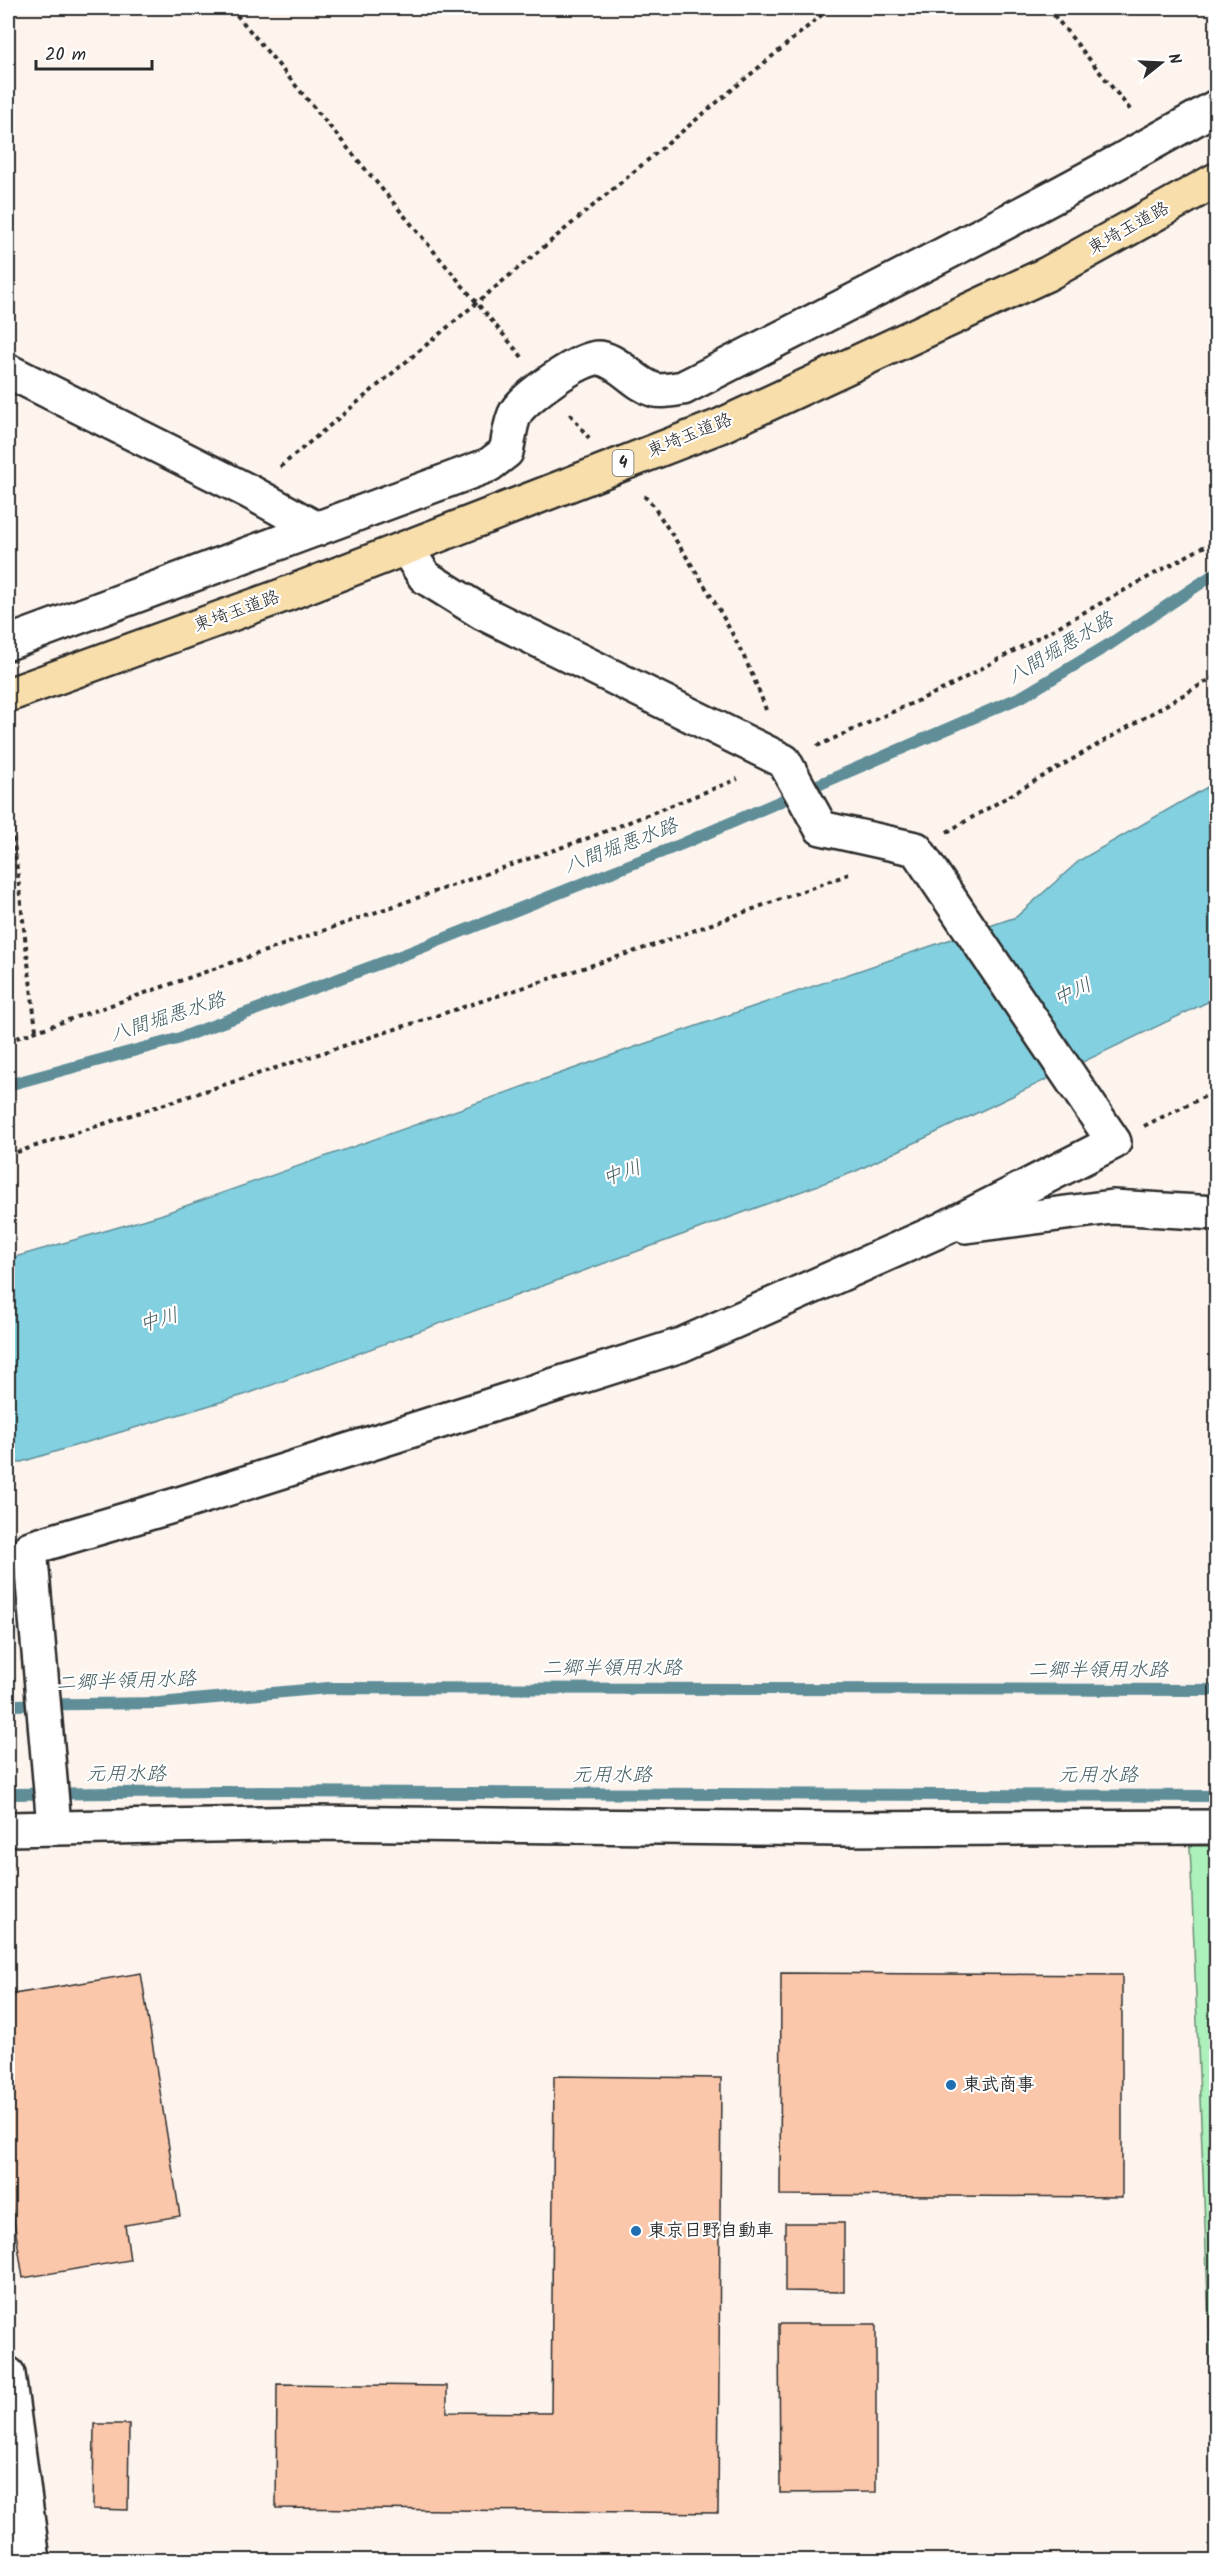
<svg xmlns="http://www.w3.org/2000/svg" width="1224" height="2568" viewBox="0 0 1224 2568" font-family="Kalam,'Klee One',sans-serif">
  <rect width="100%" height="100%" fill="#fef4ee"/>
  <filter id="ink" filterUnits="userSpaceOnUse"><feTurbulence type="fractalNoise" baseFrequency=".0167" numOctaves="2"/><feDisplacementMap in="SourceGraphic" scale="12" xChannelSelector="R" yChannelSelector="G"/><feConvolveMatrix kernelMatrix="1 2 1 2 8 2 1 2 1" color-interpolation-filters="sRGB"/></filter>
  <g filter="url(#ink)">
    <!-- green -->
    <polygon fill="#acf0bb" stroke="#6c8e73" stroke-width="1.5" points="1190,1846 1216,1846 1216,2501"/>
    <!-- water -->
    <polygon fill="#82d0e0" stroke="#5f8e98" stroke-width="1.5" points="1216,782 1216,998 854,1172 247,1394 8,1466 8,1259 160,1215 635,1047 1016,917 1080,860"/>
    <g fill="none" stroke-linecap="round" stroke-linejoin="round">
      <!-- stream -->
      <g stroke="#5f8e98" stroke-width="12">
        <polyline points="8,1085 177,1039 408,953 682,844 1023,696 1110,644 1216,573"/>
        <polyline points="8,1705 159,1703 328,1688 1216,1690"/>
        <polyline points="8,1794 224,1792 1216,1796"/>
      </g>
    </g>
    <!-- building -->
    <g fill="#fac7ab" stroke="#2b2b2b" stroke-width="1.5">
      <polygon points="141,1973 180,2216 125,2225 130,2260 23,2278 8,2182 8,1995"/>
      <polygon points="781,1973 1122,1975 1122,2197 780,2195"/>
      <polygon points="554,2076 721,2078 718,2513 276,2508 277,2384 447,2386 447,2412 551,2413"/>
      <polygon points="785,2223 844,2223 844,2292 785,2291"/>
      <polygon points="779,2324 876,2324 876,2492 780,2493"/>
      <polygon points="94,2424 129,2424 128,2510 93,2509"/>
    </g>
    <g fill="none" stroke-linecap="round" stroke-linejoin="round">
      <defs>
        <g id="street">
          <polyline points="8,371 250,492 317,529"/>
          <path d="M 8,643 L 489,465 L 506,452 C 509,440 510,422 516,412 C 525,397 583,355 600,358 C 621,362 634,384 655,390 C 663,392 675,389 683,388 C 862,296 1042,207 1216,107"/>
          <polyline points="966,1226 1112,1207 1216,1213"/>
          <polyline points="54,1826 30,1548 176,1505 681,1345 943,1229 1114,1142 916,849 821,828 784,761 483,613 425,577 406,548"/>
          <polyline points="8,1829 311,1823 841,1829 1216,1827"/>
          <polyline points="8,2374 33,2560"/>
        </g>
        <polyline id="highway" points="8,695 284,595 720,426 1047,274 1216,180"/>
      </defs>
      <!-- street casing -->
      <use href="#street" stroke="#2b2b2b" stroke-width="38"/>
      <!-- highway casing -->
      <use href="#highway" stroke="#2b2b2b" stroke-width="38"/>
      <!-- path -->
      <g stroke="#2b2b2b" stroke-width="4" stroke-dasharray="4.5 4.5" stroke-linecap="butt">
        <polyline points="231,8 522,357"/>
        <polyline points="1048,8 1133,113"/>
        <polyline points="570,414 589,438"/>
        <polyline points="280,467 830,8"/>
        <path d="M 644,496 L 652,504 C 695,570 740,635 766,710"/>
        <polyline points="817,746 948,687 1216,540"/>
        <polyline points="8,793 36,1030"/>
        <polyline points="947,832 1216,676"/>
        <polyline points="8,1041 591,837 738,779"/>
        <polyline points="1144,1126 1216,1091"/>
        <polyline points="8,1155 654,945 852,873"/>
      </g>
      <!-- street -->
      <use href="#street" stroke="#fff" stroke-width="33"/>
      <!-- highway -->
      <use href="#highway" stroke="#f8deab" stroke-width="33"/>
    </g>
  </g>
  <!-- markers -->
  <g fill="#1f6fb2" stroke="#fff" stroke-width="2">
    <circle cx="951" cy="2085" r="6"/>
    <circle cx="636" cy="2231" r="6"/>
  </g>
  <g text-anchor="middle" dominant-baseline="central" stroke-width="4.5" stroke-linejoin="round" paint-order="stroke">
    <!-- shield labels -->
    <rect fill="#fff" stroke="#6b6b6b" stroke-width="1.5" x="612.5" y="450" width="21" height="26" rx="4.5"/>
    <g font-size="16" font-weight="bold" fill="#2b2b2b">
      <text x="623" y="463">4</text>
    </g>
    <!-- street labels -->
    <g font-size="18" fill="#2b2b2b" stroke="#fff">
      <text transform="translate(1129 229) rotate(-29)">東埼玉道路</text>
      <text transform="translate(690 436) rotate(-22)">東埼玉道路</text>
      <text transform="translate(237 612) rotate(-20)">東埼玉道路</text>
    </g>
    <!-- poi labels -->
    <g font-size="18" font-weight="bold" fill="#2b2b2b" stroke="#fff" text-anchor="start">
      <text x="963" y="2085">東武商事</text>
      <text x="648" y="2231">東京日野自動車</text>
    </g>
    <!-- water labels -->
    <g font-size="20" font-style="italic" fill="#455d61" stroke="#fff">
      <text transform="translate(1061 649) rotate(-31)">八間堀悪水路</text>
      <text transform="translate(621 847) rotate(-21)">八間堀悪水路</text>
      <text transform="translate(1073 993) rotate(-25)">中川</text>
      <text transform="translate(168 1018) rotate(-18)">八間堀悪水路</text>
      <text transform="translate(622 1174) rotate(-19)">中川</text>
      <text transform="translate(159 1321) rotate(-16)">中川</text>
      <text x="612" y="1669">二郷半領用水路</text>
      <text x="1098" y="1671">二郷半領用水路</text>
      <text transform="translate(126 1682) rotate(-2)">二郷半領用水路</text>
      <text x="126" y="1775">元用水路</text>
      <text x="612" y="1776">元用水路</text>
      <text x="1098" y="1776">元用水路</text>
    </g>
  </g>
  <!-- margin -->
  <rect width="1224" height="2568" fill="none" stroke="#fff" stroke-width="30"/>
  <rect x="15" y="15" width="1194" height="2538" fill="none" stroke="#2b2b2b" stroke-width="2" filter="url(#ink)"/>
  <!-- north arrow -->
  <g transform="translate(1161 63) rotate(72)" stroke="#ffffff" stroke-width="4.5" paint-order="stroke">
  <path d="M0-4.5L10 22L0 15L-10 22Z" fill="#2b2b2b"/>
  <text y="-9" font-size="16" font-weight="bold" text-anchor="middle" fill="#2b2b2b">N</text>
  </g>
  <!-- scale -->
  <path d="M36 60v9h116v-9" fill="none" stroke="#2b2b2b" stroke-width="3"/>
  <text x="45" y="60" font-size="18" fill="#2b2b2b" stroke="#ffffff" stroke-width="4.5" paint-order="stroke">20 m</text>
</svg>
